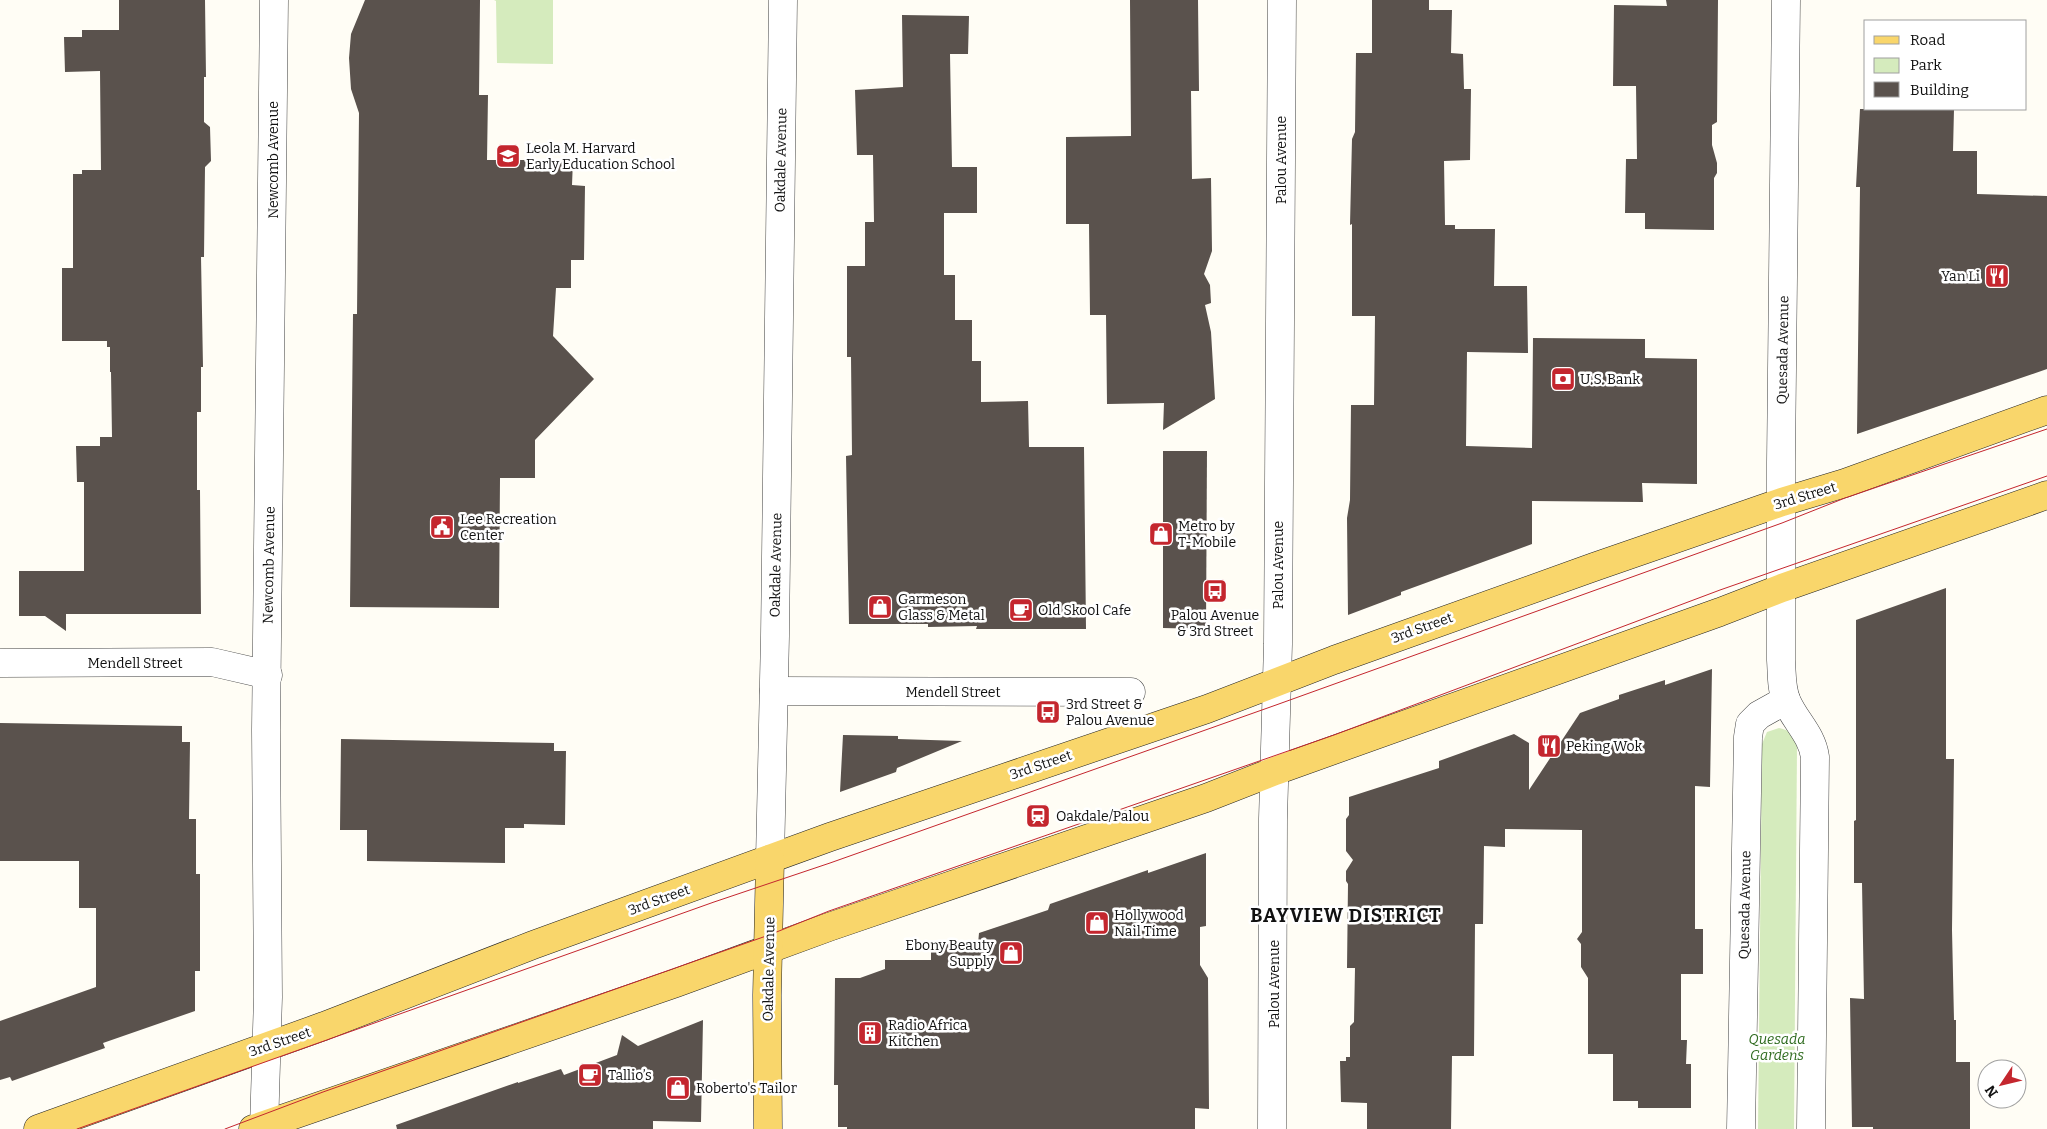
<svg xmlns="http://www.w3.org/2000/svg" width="2047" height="1129" viewBox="0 0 2047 1129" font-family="Bitter,serif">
  <rect width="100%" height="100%" fill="#fffdf5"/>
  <!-- green -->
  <g fill="#d5ebbd">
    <polygon points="494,0 553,0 553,64 497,63 496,1"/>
    <path d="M 1779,728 C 1790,730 1796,736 1797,747 L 1794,1129 L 1758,1129 L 1762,744 L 1767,732 Z"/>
  </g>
  <!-- building -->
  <g fill="#5a524d">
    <polygon points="119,0 205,0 206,77 204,77 204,122 210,127 211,161 205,167 204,257 201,257 203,367 201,367 201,412 197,412 197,490 200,490 201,614 66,614 66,631 45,616 19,616 19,571 84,571 84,482 77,482 76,446 100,446 100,437 112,437 111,372 110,372 110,347 107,347 107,341 62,341 62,268 73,268 73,174 82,174 82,170 101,170 100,71 65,72 64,37 82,37 82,30 119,30"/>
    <polygon points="365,0 480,0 479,95 488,95 487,160 573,160 572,185 585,186 584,260 571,260 571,288 556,288 553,336 594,379 535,440 535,478 500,478 499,608 350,607 353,314 357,314 359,113 351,89 349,58 351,34"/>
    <polygon points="1130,0 1198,0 1199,91 1191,91 1192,179 1211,178 1212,251 1204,274 1210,285 1211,303 1205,305 1211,332 1215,399 1163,430 1164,403 1107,404 1106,315 1090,315 1089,224 1066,224 1066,137 1131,136"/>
    <polygon points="1372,0 1429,0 1429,10 1452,10 1451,53 1463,54 1464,89 1471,89 1470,160 1444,161 1445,225 1455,225 1455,229 1495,229 1494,286 1527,286 1528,353 1467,352 1466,446 1532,448 1533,338 1645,339 1645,358 1697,359 1697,484 1642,483 1643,502 1532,501 1532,544 1401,592 1401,595 1348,615 1347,518 1350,500 1351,405 1374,405 1375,316 1352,316 1352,224 1350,225 1352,139 1355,132 1356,53 1372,53"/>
    <polygon points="1666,0 1718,0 1717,122 1712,125 1712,145 1717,163 1717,173 1714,178 1714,230 1645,229 1645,213 1625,213 1626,159 1637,159 1636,86 1613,86 1614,5 1667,6"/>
    <polygon points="902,15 969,16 968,54 950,54 952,167 977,167 977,213 944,213 944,275 955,275 955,320 972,320 972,361 981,361 981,402 1028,401 1029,447 1084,447 1086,629 976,629 977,626 928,627 928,624 849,624 846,456 852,455 851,357 847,357 847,266 865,266 865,222 874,222 873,155 857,155 855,90 903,87"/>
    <polygon points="1860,109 1954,109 1953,151 1977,151 1977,194 2047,196 2047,369 1857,434 1860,187 1856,187"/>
    <polygon points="1163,451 1207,451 1206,629 1163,628"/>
    <polygon points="1946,588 1946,759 1954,759 1952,930 1954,1020 1956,1020 1956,1062 1970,1062 1970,1129 1873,1129 1873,1127 1852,1127 1850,998 1864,999 1862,883 1854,883 1854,821 1856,820 1856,620"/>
    <polygon points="1712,669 1710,787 1695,786 1695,929 1703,929 1703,974 1681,974 1681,1040 1687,1040 1686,1064 1691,1064 1691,1108 1638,1108 1638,1101 1613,1101 1613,1054 1588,1054 1588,978 1581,967 1581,944 1577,939 1582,932 1582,830 1505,829 1505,847 1484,846 1483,924 1475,924 1474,1056 1452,1056 1451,1129 1367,1129 1367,1103 1341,1102 1340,1061 1346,1061 1346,1057 1350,1057 1350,1026 1354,1022 1355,968 1347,968 1348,884 1346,881 1346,871 1353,860 1346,851 1346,819 1349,815 1349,797 1439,768 1439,761 1514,734 1529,743 1529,790 1580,713 1619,699 1619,695 1665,680 1665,685"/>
    <polygon points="0,723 182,726 182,742 190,742 189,819 196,819 196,874 200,874 200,971 195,971 195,1011 103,1043 105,1048 12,1081 10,1077 0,1080 0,1021 96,987 96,908 79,908 79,861 0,861"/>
    <polygon points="843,735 898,736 898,739 962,741 897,768 896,772 840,792"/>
    <polygon points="341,739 554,743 554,751 566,751 565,825 524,824 524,828 505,828 505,863 367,861 367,830 340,830"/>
    <polygon points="1206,853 1206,926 1200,927 1200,965 1208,978 1209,1109 1195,1108 1195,1129 847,1129 847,1127 838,1127 838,1085 834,1085 835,978 860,978 885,969 885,960 931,960 931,943 978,944 979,933 1048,910 1050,904 1148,870 1148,873"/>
    <polygon points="703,1020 701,1122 653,1121 653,1129 397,1129 396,1125 518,1082 518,1083 561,1069 564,1075 617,1055 622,1035 638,1046"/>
  </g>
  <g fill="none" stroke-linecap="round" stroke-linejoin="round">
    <defs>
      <g id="minor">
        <path d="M 1786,0 L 1781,462 L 1781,660 C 1782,674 1781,689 1787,702 C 1796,722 1812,735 1815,757 L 1811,1129"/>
        <polyline points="0,663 212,662 268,675"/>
        <polyline points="774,691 1131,692"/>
        <polyline points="770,859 775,636 783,0"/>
        <polyline points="264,1129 268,997 266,730 274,0"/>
        <polyline points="1272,1129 1273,819 1278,644 1282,0"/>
        <polyline points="1741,1129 1748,737 1750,724 1759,715 1786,700"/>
      </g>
      <g id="major">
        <polyline points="38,1129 324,1026 533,945 830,837 1207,709 1334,660 1594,567 1782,502 1845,483 2047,410"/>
        <polyline points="253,1129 676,983 829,927 1206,798 1275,771 1720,612 1782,588 2047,495"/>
        <polyline points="768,1129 767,995 770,859"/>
      </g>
    </defs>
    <!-- minor casing -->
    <use href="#minor" stroke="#444" stroke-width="29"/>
    <!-- major casing -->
    <use href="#major" stroke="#222" stroke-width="29"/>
    <!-- minor -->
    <use href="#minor" stroke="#fff" stroke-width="28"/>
    <!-- major -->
    <use href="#major" stroke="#f9d66b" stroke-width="28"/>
    <!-- tram -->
    <g stroke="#c4262e" stroke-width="1">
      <polyline points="77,1129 714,902 830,863 1276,705 1782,523 1845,498 2047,429"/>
      <polyline points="225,1129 323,1092 769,935 829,911 1334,735 1720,590 2047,476"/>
    </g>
  </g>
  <!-- icons -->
  <defs>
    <symbol id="school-square" viewBox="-11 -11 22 22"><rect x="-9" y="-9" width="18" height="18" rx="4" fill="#c4262e" stroke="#fff"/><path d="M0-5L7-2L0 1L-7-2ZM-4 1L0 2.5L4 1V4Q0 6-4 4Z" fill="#fff"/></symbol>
    <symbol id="restaurant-square" viewBox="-11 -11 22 22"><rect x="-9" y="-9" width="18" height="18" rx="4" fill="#c4262e" stroke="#fff"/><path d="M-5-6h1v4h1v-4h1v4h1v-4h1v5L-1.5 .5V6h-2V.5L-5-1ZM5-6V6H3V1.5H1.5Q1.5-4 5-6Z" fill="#fff"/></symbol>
    <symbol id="bank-square" viewBox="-11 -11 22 22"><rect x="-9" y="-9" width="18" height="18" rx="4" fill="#c4262e" stroke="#fff"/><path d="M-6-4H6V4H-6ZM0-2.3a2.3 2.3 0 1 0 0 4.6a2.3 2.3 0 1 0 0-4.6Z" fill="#fff"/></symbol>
    <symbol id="civic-square" viewBox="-11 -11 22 22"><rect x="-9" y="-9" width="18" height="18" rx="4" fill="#c4262e" stroke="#fff"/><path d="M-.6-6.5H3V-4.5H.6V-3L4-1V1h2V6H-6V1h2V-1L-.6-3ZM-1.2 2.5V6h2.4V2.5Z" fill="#fff"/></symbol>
    <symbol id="shop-square" viewBox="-11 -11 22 22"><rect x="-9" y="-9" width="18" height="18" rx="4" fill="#c4262e" stroke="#fff"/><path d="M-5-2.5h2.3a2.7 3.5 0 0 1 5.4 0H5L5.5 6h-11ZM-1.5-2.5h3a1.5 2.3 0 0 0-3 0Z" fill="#fff"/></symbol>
    <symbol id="bus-square" viewBox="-11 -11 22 22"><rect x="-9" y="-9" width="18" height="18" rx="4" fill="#c4262e" stroke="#fff"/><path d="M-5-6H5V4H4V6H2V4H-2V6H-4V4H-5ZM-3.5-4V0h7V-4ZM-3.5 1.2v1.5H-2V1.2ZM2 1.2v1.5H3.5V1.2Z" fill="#fff"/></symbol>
    <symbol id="cafe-square" viewBox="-11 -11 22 22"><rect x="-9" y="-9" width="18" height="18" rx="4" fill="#c4262e" stroke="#fff"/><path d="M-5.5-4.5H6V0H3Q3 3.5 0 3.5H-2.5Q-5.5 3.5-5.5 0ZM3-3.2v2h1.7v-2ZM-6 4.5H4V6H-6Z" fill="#fff"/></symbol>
    <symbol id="station-square" viewBox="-11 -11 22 22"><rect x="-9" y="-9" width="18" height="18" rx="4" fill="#c4262e" stroke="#fff"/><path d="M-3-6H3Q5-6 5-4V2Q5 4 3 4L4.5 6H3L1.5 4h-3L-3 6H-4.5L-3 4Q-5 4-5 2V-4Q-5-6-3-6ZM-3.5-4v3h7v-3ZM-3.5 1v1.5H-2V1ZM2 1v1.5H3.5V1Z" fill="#fff"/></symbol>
    <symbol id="building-square" viewBox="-11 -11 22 22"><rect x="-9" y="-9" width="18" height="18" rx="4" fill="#c4262e" stroke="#fff"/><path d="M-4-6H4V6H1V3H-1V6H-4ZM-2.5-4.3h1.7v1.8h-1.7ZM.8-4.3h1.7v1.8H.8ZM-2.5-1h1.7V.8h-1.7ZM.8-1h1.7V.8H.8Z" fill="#fff"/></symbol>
  </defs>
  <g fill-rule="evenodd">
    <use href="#school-square" x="494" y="142" width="28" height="28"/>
    <use href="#restaurant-square" x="1983" y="262" width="28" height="28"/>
    <use href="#bank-square" x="1549" y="365" width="28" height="28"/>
    <use href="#civic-square" x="428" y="513" width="28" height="28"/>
    <use href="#shop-square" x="1147" y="520" width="28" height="28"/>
    <use href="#bus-square" x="1201" y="577" width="28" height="28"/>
    <use href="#shop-square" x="866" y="593" width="28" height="28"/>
    <use href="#cafe-square" x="1007" y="596" width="28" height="28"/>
    <use href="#bus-square" x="1034" y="698" width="28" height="28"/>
    <use href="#restaurant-square" x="1535" y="732" width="28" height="28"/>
    <use href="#station-square" x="1024" y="802" width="28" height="28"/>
    <use href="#shop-square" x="1083" y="909" width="28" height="28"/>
    <use href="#shop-square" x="997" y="939" width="28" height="28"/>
    <use href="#building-square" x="856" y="1019" width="28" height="28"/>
    <use href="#cafe-square" x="576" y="1061" width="28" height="28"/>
    <use href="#shop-square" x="664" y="1074" width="28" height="28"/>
  </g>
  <g text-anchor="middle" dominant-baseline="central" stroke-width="5" stroke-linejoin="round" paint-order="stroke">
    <!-- poi labels -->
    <g font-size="14" fill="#111" stroke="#fff" text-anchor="start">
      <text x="526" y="148">Leola M. Harvard<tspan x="526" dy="16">Early Education School</tspan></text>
      <text x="1980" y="276" text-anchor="end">Yan Li</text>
      <text x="1580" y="379">U.S. Bank</text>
      <text x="460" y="519">Lee Recreation<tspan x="460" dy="16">Center</tspan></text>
      <text x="1178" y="526">Metro by<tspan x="1178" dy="16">T-Mobile</tspan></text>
      <text x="898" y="599">Garmeson<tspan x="898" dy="16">Glass &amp; Metal</tspan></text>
      <text x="1038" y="610">Old Skool Cafe</text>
      <text x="1215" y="615" text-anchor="middle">Palou Avenue<tspan x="1215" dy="16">&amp; 3rd Street</tspan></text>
      <text x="1066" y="704">3rd Street &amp;<tspan x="1066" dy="16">Palou Avenue</tspan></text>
      <text x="1566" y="746">Peking Wok</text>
      <text x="1056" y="816">Oakdale/Palou</text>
      <text x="1114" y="915">Hollywood<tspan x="1114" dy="16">Nail Time</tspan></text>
      <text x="994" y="945" text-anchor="end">Ebony Beauty<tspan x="994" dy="16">Supply</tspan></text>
      <text x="888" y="1025">Radio Africa<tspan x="888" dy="16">Kitchen</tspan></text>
      <text x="608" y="1075">Tallio’s</text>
      <text x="696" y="1088">Roberto's Tailor</text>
    </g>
    <!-- street labels -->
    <g font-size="14" fill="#111" stroke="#fff">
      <text transform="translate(273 160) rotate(-90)">Newcomb Avenue</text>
      <text transform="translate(781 160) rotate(-89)">Oakdale Avenue</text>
      <text transform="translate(1281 160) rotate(-90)">Palou Avenue</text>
      <text transform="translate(1783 350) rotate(-89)">Quesada Avenue</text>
      <text transform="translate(1805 496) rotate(-17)">3rd Street</text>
      <text transform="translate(269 565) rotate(-89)">Newcomb Avenue</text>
      <text transform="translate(776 565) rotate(-89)">Oakdale Avenue</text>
      <text transform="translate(1278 565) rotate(-90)">Palou Avenue</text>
      <text transform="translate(1422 628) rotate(-20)">3rd Street</text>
      <text x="135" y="663">Mendell Street</text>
      <text x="953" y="692">Mendell Street</text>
      <text transform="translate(1041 765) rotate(-19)">3rd Street</text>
      <text transform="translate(659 900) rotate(-20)">3rd Street</text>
      <text transform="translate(1745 905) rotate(-89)">Quesada Avenue</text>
      <text transform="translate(769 969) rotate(-89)">Oakdale Avenue</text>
      <text transform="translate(1274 984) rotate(-90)">Palou Avenue</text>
      <text transform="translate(280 1042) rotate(-19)">3rd Street</text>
    </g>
    <!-- park labels -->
    <g font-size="14" font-style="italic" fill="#2f6b1f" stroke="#fff">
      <text x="1777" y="1039">Quesada<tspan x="1777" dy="16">Gardens</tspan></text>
    </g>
    <!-- district labels -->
    <g font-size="19" font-weight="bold" letter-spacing="1" fill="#111" stroke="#fff">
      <text x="1346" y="915">BAYVIEW DISTRICT</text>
    </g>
  </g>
  <!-- legend -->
  <rect x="1864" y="20" width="162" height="90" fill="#ffffff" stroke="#a0a0a0"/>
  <rect x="1874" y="36" width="25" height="8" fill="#f9d66b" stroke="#a0a0a0"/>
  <text x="1910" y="45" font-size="15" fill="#111111">Road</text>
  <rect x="1874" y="58" width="25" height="15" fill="#d5ebbd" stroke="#a0a0a0"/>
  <text x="1910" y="70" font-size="15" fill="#111111">Park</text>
  <rect x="1874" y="82" width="25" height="15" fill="#5a524d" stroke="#a0a0a0"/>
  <text x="1910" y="95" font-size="15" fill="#111111">Building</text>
  <!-- north arrow -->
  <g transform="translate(2002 1084) rotate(235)"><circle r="24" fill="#ffffff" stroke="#a0a0a0"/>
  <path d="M0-4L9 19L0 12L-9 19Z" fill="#c4262e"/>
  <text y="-8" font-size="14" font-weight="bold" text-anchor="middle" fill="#111111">N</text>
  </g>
</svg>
